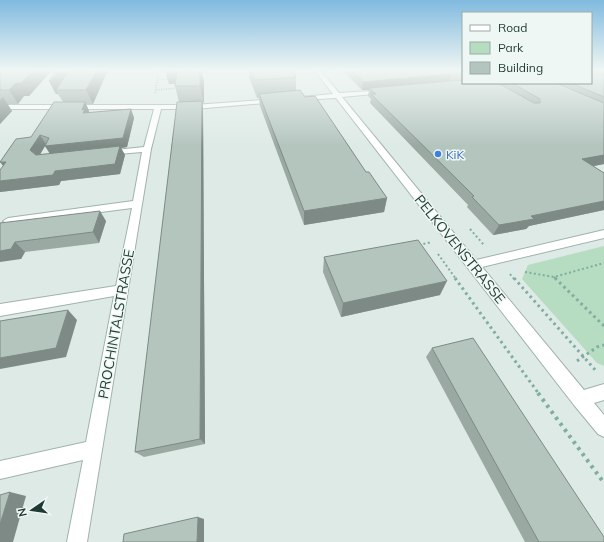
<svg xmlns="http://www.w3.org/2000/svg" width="604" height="542" viewBox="0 0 604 542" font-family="Mulish,sans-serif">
  <rect width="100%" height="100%" fill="#deeae5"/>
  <!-- green -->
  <polygon fill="#b6dcc1" points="604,246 604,366 597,363 522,279 528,265"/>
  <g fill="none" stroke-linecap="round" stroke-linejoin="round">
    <defs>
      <g id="minor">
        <polygon points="314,70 320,70 339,93 386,90 387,91 384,93 342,97 476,260 604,230 604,238 482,267 584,390 604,384 604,400 594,403 604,415 604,437 598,434 574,405 336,98 299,100 299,98 301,97 333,94"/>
        <polygon points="275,99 277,100 277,102 194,109 161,109 151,149 87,542 67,542 83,460 0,479 0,461 86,442 114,296 0,316 0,304 116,286 132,208 8,224 3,221 8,218 133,201 142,152 106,155 102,153 106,151 144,147 154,109 0,109 0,105 194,105"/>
      </g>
    </defs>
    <!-- minor casing -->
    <use href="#minor" stroke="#a1b2ac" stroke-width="2"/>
    <!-- path-far3 -->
    <g stroke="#7eaea0" stroke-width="1.5" stroke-dasharray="1 1.5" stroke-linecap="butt">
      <polyline points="158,71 172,70"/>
      <polyline points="157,80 170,79"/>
      <polyline points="156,90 177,88"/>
      <polyline points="155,93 159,70"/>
    </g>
    <!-- path-far2 -->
    <g stroke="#7eaea0" stroke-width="2" stroke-dasharray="2 2.5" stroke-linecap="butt">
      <polyline points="470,229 484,245"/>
      <polyline points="419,245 432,242"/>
      <polyline points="438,254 456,279"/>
      <polyline points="525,272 554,277 604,263"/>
      <polyline points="510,274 514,279"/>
      <polyline points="554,277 556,279"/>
    </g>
    <!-- path-far1 -->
    <g stroke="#7eaea0" stroke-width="3" stroke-dasharray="2.5 3.5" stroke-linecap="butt">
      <polyline points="455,278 539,394"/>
      <polyline points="514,278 597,372"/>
      <polyline points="555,278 604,326"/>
      <polyline points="577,361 597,347 604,345"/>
    </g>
    <!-- path -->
    <polyline stroke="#7eaea0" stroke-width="4" stroke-dasharray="3 4.5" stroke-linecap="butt" points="538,393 604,483"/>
    <!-- minor -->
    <use href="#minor" fill="#fff" fill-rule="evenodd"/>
  </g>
  <!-- wall -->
  <g fill="#9ba9a3" fill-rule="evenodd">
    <polygon points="0,70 52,70 29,96 24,96 18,104 7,104 12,111 0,124"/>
    <path d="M 54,70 L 108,70 L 93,104 L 86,104 L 89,111 L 88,113 L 131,109 L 134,118 L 127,147 L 121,148 L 125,155 L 120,174 L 61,181 L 59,185 L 0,192 L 31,137 L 63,102 L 58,94 L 56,94 L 49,81 L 56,71 ZM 45,146 L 50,154 L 40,155 Z"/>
    <polygon points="165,70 201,70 204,81 204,103 202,103 203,110 205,444 144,457 135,452 179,102 175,86 175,84 169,84"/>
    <polygon points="249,70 292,70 296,77 296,91 305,97 387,198 384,212 304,225 260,106 259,98 257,98 249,77"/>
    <polygon points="342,70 463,70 463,83 591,83 591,70 604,70 604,164 593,166 604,173 604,210 529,226 526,229 493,235 467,207 468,205 370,103 371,99 368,96 369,90 362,90"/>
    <polygon points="106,221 99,243 25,252 21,259 0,223"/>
    <polygon points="324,257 440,295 341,317 323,272"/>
    <polygon points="432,348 604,542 525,542 426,357"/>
  </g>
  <!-- shaded-wall -->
  <g fill="#7e8a85">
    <polygon points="34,70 52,70 29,96 24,96 18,104 9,90 16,83"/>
    <polygon points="59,70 73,70 56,90 58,94 56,94 49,81"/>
    <polygon points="97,70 108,70 93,104 86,90"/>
    <polygon points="165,70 178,70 181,83 169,84"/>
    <polygon points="199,70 201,70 204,81 204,103 200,86"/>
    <polygon points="452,74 449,82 369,88 369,90 362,90 363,82"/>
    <polygon points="3,97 12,111 0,124 0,100"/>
    <polygon points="202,101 203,110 205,444 200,439"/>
    <polygon points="85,102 89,111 88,115 87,122 82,110"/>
    <polygon points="131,109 134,118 127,147 121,148 125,155 120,174 61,181 59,185 0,192 0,181 51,155 45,146 37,159 30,150 40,135 46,144"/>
    <polygon points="604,155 604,164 575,170 582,159"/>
    <polygon points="0,162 6,162 8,172"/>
    <polygon points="387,198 384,212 304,225 304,211"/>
    <polygon points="604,201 604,210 529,226 526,229 493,235 499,225 531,216"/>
    <polygon points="100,211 106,221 99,243 93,232"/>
    <polygon points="15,242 25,252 21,259 0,262 0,251"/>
    <polygon points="447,281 440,295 341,317 343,303"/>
    <polygon points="68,310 77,320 66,357 0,369 0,358"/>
    <polygon points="10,492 26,496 13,542 0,542 0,524"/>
    <polygon points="198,517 204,519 204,542 197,542"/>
  </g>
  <!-- building -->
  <g fill="#b4c5be" stroke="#7e8a85">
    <polygon points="0,70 34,70 21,83 16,83 9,90 0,90"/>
    <polygon points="57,70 59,70 52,80 49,81"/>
    <polygon points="69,70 97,70 86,90 56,90"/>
    <polygon points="177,70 200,70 200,86 175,86"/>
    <polygon points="251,70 292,70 296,77 255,80"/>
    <polygon points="351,70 463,70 463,74 452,74 363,82"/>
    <polygon points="591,70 595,70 595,74 604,74 604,97 571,83 591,83"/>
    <polygon points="463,80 463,83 498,83 534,103 540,103 540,99 512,83 556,83 604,103 604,155 582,159 604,173 604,201 531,216 534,219 499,225 472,197 474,196 371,94 376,94 369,88"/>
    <polygon points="300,90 305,97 315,96 366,172 369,172 387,198 304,211 259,94"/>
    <polygon points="202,101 200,439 135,452 177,102"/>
    <polygon points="54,102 85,102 82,110 85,109 83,113 131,109 123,138 45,146 49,138 40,135 30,150 36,155 120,146 115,164 55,171 53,175 0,181 0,170 6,162 0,162 16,139 31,137"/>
    <polygon points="100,211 93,232 15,242 11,249 0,251 0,223"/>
    <polygon points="418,240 447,281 343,303 324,257"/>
    <polygon points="68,310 56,348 0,358 0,321"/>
    <polygon points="473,338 604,537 604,542 539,542 432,348"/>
    <polygon points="10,492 0,524 0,495"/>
    <polygon points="198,517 197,542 123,542 124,534"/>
  </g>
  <!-- sky -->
  <linearGradient id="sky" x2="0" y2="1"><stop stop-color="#80badf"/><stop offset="0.48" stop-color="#f0f6f3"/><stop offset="1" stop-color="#f0f6f3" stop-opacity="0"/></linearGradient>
  <rect width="604" height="146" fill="url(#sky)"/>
  <!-- markers -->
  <circle fill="#3f7fe0" stroke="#eef7f3" stroke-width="1.5" cx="438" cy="154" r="4"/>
  <g text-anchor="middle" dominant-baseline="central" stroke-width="3" stroke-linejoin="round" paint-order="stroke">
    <!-- far-shop labels -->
    <g font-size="12" fill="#366cbe" stroke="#eef7f3" text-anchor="start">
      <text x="446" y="154">KiK</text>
    </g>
    <!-- street labels -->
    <g font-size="14" fill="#1f3a33" stroke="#eef7f3">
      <text transform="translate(460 249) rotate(51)">PELKOVENSTRASSE</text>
      <text transform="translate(116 324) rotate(-80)">PROCHINTALSTRASSE</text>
    </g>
  </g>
  <!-- legend -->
  <rect x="462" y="12" width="130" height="72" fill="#eef7f3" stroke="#9baba6"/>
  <rect x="470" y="25" width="20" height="6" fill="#ffffff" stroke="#9baba6"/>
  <text x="498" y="32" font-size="12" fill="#1f3a33">Road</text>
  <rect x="470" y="42" width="20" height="12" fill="#b6dcc1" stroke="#9baba6"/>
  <text x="498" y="52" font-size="12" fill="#1f3a33">Park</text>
  <rect x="470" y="62" width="20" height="12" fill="#b4c5be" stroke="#9baba6"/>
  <text x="498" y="72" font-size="12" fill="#1f3a33">Building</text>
  <!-- north arrow -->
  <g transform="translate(32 510) rotate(257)" stroke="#eef7f3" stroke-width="3" paint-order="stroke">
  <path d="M0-3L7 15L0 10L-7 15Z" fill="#1f3a33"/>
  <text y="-6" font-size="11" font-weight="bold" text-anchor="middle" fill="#1f3a33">N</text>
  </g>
</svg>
